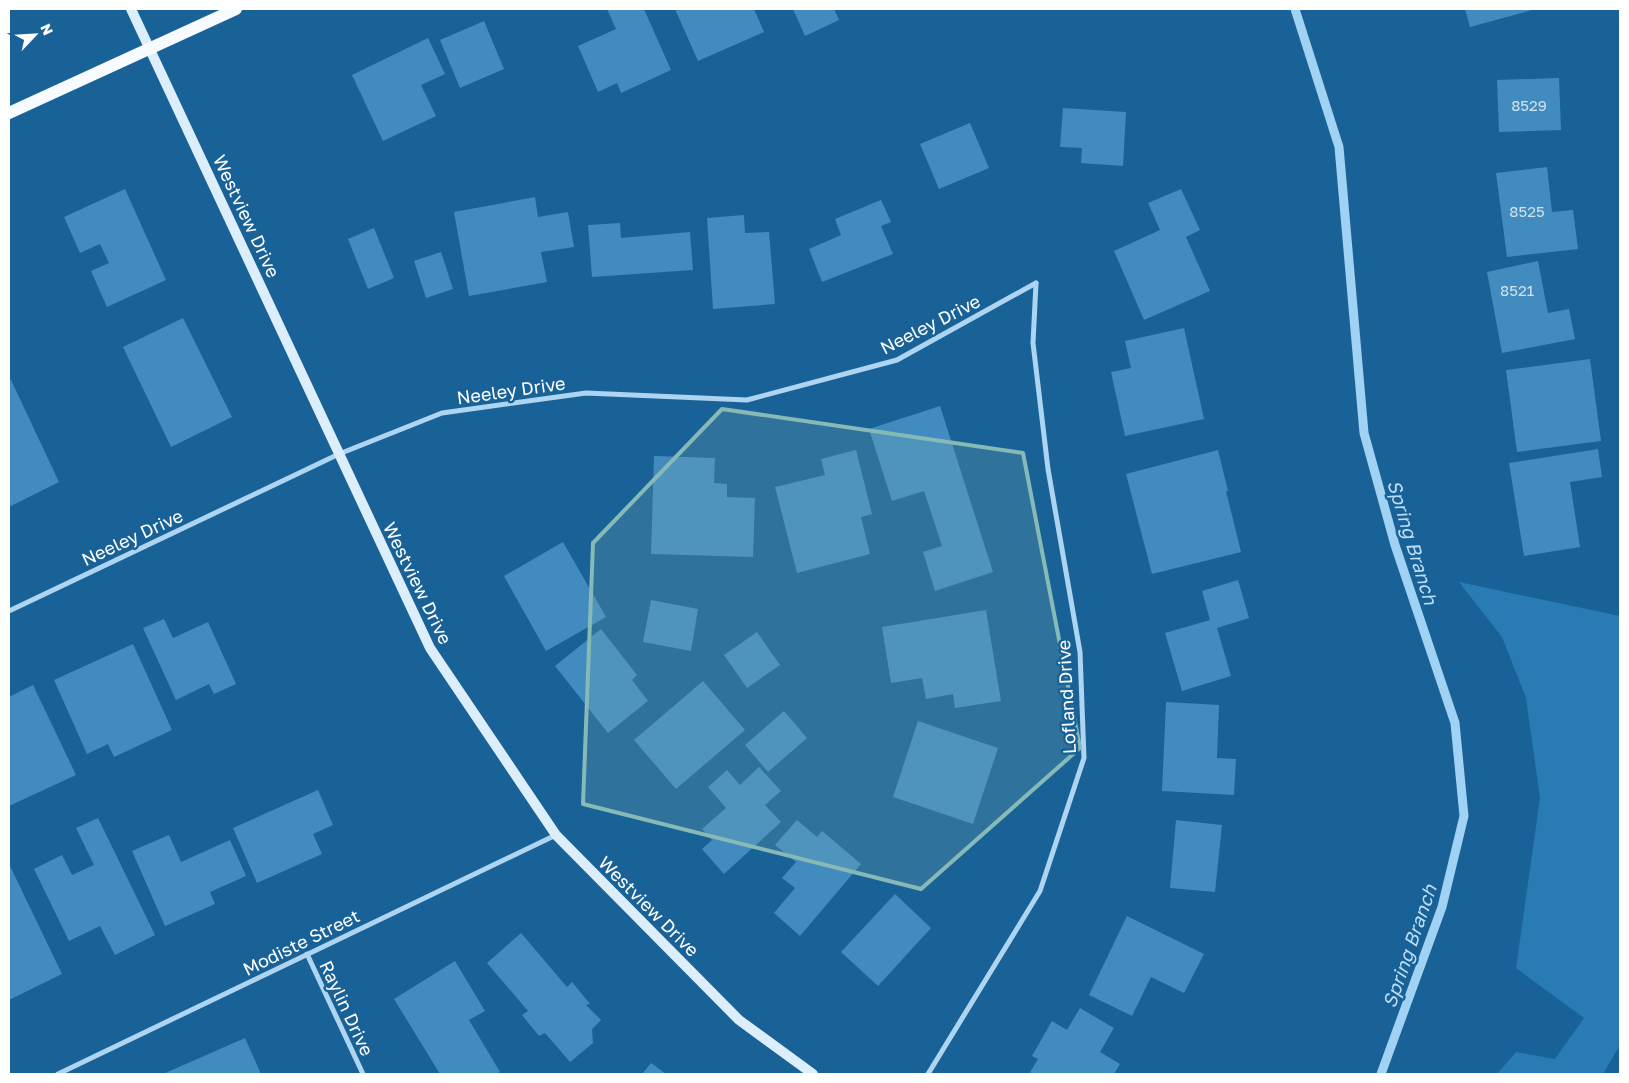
<svg xmlns="http://www.w3.org/2000/svg" width="1629" height="1083" viewBox="0 0 1629 1083" font-family="'Golos Text',sans-serif">
  <rect width="100%" height="100%" fill="#196298"/>
  <!-- green -->
  <polygon fill="#297bb4" points="1459,582 1620,616 1620,1045 1603,1074 1497,1074 1516,1052 1555,1059 1584,1018 1516,968 1540,798 1526,698 1502,637"/>
  <g fill="none" stroke-linecap="round" stroke-linejoin="round">
    <!-- stream -->
    <polyline stroke="#a0d2f3" stroke-width="9" points="1295,9 1339,147 1364,433 1395,545 1455,723 1464,816 1442,907 1381,1074"/>
  </g>
  <!-- building -->
  <g fill="#428bbf">
    <polygon points="607,9 644,9 671,70 621,93 617,83 598,92 578,46 616,29"/>
    <polygon points="675,9 754,9 764,32 698,61"/>
    <polygon points="793,9 834,9 839,20 805,36"/>
    <polygon points="1465,9 1536,9 1470,27"/>
    <polygon points="484,21 504,69 460,88 440,40"/>
    <polygon points="428,38 445,74 421,85 436,116 383,141 352,75"/>
    <polygon points="1559,78 1561,130 1499,132 1497,80"/>
    <polygon points="1063,108 1126,112 1123,166 1081,163 1082,148 1060,147"/>
    <polygon points="970,123 989,168 939,189 920,144"/>
    <polygon points="1547,167 1552,212 1573,210 1578,249 1507,257 1496,173"/>
    <polygon points="125,189 166,280 107,307 91,271 109,263 100,244 80,253 64,217"/>
    <polygon points="1181,189 1200,230 1186,237 1210,291 1144,320 1114,251 1160,230 1148,203"/>
    <polygon points="535,197 538,217 568,212 574,247 541,252 547,282 469,296 454,212"/>
    <polygon points="881,200 891,222 881,226 893,254 822,282 809,249 841,235 835,219"/>
    <polygon points="744,215 745,233 769,232 775,304 713,309 707,218"/>
    <polygon points="620,223 621,238 690,232 693,270 592,277 588,225"/>
    <polygon points="374,228 394,278 368,289 348,239"/>
    <polygon points="441,252 453,289 426,298 414,261"/>
    <polygon points="1538,261 1548,313 1569,309 1575,339 1502,353 1487,272"/>
    <polygon points="183,318 232,417 171,447 123,347"/>
    <polygon points="1184,328 1204,419 1125,436 1111,372 1131,368 1125,341"/>
    <polygon points="1590,359 1601,441 1517,452 1506,370"/>
    <polygon points="11,380 59,482 9,507 9,381"/>
    <polygon points="940,406 993,572 935,591 923,552 942,546 924,491 892,501 869,429"/>
    <polygon points="1598,449 1602,477 1570,482 1580,547 1524,556 1509,463"/>
    <polygon points="856,450 872,514 861,517 870,554 797,573 775,487 825,475 821,459"/>
    <polygon points="1218,450 1228,491 1226,491 1241,552 1152,574 1126,474"/>
    <polygon points="654,456 715,458 714,483 727,484 727,497 755,498 753,557 651,554"/>
    <polygon points="563,542 606,617 546,651 504,576"/>
    <polygon points="1238,580 1249,618 1217,628 1231,676 1182,691 1165,633 1210,620 1202,591"/>
    <polygon points="651,600 698,609 691,651 643,642"/>
    <polygon points="986,610 1001,701 955,708 953,694 926,699 922,678 891,683 882,627"/>
    <polygon points="164,619 173,638 208,622 236,684 214,694 209,684 176,700 143,628"/>
    <polygon points="601,629 637,675 632,680 648,701 608,733 555,666"/>
    <polygon points="757,632 780,665 747,688 724,655"/>
    <polygon points="133,644 172,730 114,757 108,744 87,754 54,680"/>
    <polygon points="703,681 745,730 676,789 634,740"/>
    <polygon points="33,685 76,775 9,806 9,697"/>
    <polygon points="1166,702 1219,705 1217,758 1236,759 1234,795 1162,791"/>
    <polygon points="784,711 807,738 768,772 745,745"/>
    <polygon points="918,721 998,748 973,824 893,797"/>
    <polygon points="759,767 781,791 765,805 781,822 724,874 702,849 712,840 702,829 726,808 708,787 727,770 740,785"/>
    <polygon points="318,790 333,825 313,834 322,854 257,883 233,828"/>
    <polygon points="98,818 155,935 115,955 100,926 69,941 34,869 62,855 72,875 94,865 76,828"/>
    <polygon points="797,820 817,837 822,831 861,864 800,936 774,913 795,888 782,878 796,862 775,845"/>
    <polygon points="1176,820 1222,825 1215,892 1170,888"/>
    <polygon points="169,835 181,862 230,840 246,876 210,892 215,904 165,926 132,851"/>
    <polygon points="9,864 62,974 9,1000"/>
    <polygon points="895,894 931,928 878,986 841,952"/>
    <polygon points="1127,916 1204,954 1184,993 1151,977 1132,1016 1089,995"/>
    <polygon points="521,933 567,987 572,982 590,1004 586,1005 601,1020 592,1029 593,1043 570,1062 545,1033 539,1036 522,1015 528,1011 487,963"/>
    <polygon points="455,961 485,1011 469,1020 500,1072 496,1074 440,1074 394,999"/>
    <polygon points="1080,1008 1114,1028 1100,1052 1120,1064 1114,1074 1029,1074 1038,1059 1032,1056 1052,1021 1067,1030"/>
    <polygon points="245,1038 261,1074 163,1074"/>
    <polygon points="651,1063 666,1074 642,1074"/>
  </g>
  <g fill="none" stroke-linecap="round" stroke-linejoin="round">
    <!-- street -->
    <g stroke="#add5f1" stroke-width="5">
      <polyline points="9,611 339,454 442,413 586,393 747,400 897,360 1036,283"/>
      <polyline points="307,954 363,1074"/>
      <polyline points="58,1074 556,835"/>
      <polyline points="928,1074 1040,891 1084,758 1080,652 1048,469 1033,343 1036,283"/>
    </g>
    <!-- secondary -->
    <polyline stroke="#dceefc" stroke-width="10" points="131,9 430,648 556,835 739,1020 813,1074"/>
    <!-- primary -->
    <polyline stroke="#f7fbff" stroke-width="12" points="9,113 236,9"/>
  </g>
  <!-- marked area -->
  <path fill="#87bab6" fill-opacity="0.2" stroke="#87bab6" stroke-width="4" stroke-linejoin="round" d="M 722,409 L 1023,453 L 1080,748 L 921,889 L 583,804 L 593,543 Z"/>
  <g text-anchor="middle" dominant-baseline="central" stroke-width="5" stroke-linejoin="round" paint-order="stroke">
    <!-- number labels -->
    <g font-size="15" fill="#d0e2ef">
      <text x="1529" y="105">8529</text>
      <text x="1527" y="211">8525</text>
      <text x="1517" y="290">8521</text>
    </g>
    <!-- street labels -->
    <g font-size="18" fill="#fff" stroke="#196298">
      <text transform="translate(247 216) rotate(65)">Westview Drive</text>
      <text transform="translate(930 324) rotate(-27)">Neeley Drive</text>
      <text transform="translate(511 390) rotate(-8)">Neeley Drive</text>
      <text transform="translate(132 537) rotate(-25)">Neeley Drive</text>
      <text transform="translate(418 583) rotate(64)">Westview Drive</text>
      <text transform="translate(1066 697) rotate(-93)">Lofland Drive</text>
      <text transform="translate(649 906) rotate(45)">Westview Drive</text>
      <text transform="translate(301 942) rotate(-26)">Modiste Street</text>
      <text transform="translate(347 1008) rotate(65)">Raylin Drive</text>
    </g>
    <!-- water labels -->
    <g font-size="19" font-style="italic" fill="#badef7" stroke="#196298">
      <text transform="translate(1413 542) rotate(73)">Spring Branch</text>
      <text transform="translate(1409 946) rotate(-71)">Spring Branch</text>
    </g>
  </g>
  <!-- border -->
  <rect width="1629" height="1083" fill="none" stroke="#ffffff" stroke-width="20"/>
  <!-- north arrow -->
  <g transform="translate(35 35) rotate(65)" stroke="#196298" stroke-width="4" paint-order="stroke">
  <path d="M0-4L9 19L0 12L-9 19Z" fill="#ffffff"/>
  <text y="-8" font-size="14" font-weight="bold" text-anchor="middle" fill="#ffffff">N</text>
  </g>
</svg>
